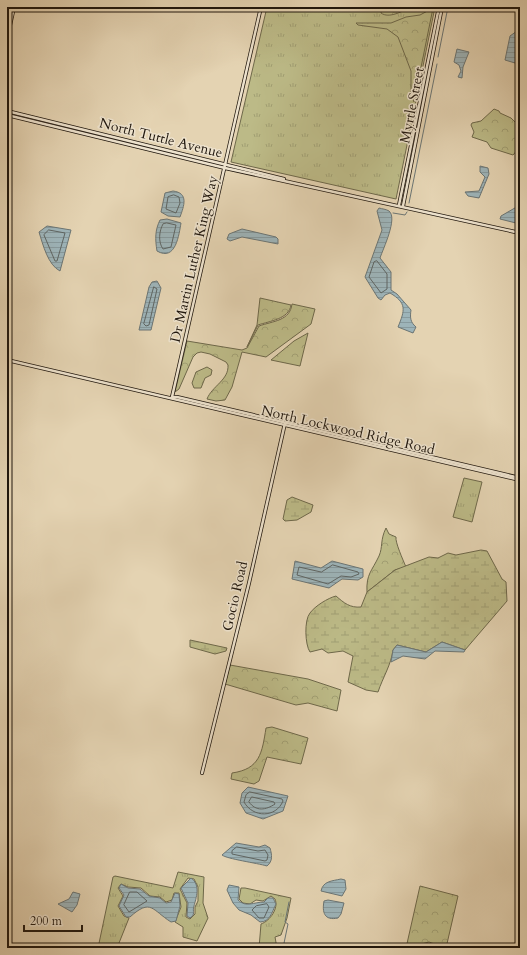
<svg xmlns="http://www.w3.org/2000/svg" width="527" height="955" viewBox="0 0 527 955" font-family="Cardo,serif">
  <defs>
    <pattern id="grass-tufts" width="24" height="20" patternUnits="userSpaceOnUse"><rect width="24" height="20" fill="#bcba87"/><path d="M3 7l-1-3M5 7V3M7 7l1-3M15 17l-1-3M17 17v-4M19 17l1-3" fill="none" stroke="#a19f73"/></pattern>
    <pattern id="forest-crowns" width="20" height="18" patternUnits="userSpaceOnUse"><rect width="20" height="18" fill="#bcba87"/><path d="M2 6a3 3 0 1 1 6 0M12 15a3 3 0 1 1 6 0" fill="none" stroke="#a19f73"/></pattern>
    <pattern id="wetland-marsh" width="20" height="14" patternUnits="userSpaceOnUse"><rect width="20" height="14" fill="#bcba87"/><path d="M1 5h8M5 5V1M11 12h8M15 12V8" fill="none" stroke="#a19f73"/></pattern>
    <pattern id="water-rules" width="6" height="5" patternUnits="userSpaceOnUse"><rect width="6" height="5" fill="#9db4b9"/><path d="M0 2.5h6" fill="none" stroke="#879a9e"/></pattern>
  </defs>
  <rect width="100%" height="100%" fill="#e4d3b2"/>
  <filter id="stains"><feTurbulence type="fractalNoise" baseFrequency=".005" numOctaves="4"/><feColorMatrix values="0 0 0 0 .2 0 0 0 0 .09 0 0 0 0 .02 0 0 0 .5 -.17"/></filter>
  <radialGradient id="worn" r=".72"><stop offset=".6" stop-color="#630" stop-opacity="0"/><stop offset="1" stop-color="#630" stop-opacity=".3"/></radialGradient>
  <!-- grass -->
  <g fill="url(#grass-tufts)" stroke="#6e684a" fill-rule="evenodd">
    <polygon points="267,7 435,7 396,199 231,162"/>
    <polygon points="464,478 482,482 472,522 453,517"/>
    <path d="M 178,872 L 204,877 L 203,903 L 208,918 L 197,941 L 183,937 L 183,927 L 175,922 L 181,907 L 179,893 L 174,893 L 172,900 L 166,902 L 160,897 L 150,896 L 141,888 L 128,887 L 121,884 L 118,888 L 123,896 L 118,906 L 124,916 L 129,918 L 117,948 L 98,948 L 113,877 L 115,876 L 173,888 ZM 188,878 L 194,879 L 198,887 L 198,901 L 195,907 L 195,914 L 190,919 L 186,917 L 187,903 L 180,889 Z"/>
    <path d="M 241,888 L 245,888 L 291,898 L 287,918 L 281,935 L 275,937 L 277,948 L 259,948 L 261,924 C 270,921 279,908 275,899 L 271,896 L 263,901 L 256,900 L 250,904 L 243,903 L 239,899 Z"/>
  </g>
  <!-- forest -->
  <g fill="url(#forest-crowns)" stroke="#6e684a">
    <path d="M 382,7 L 411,7 C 403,11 389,19 381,13 Z"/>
    <polygon points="433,8 414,102 411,93 411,71 398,37 387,29 358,25 356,23 391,23 406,17 420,15"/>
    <polygon points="494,109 499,111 500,113 511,118 519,126 520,147 513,155 491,148 487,142 472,137 474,132 471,125 472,123 481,121"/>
    <path d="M 260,298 L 291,305 C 289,319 270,321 258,325 L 247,347 L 257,325 Z"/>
    <path d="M 292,304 L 315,309 L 311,324 L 266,357 L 242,352 L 232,387 L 225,400 L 216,401 L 207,399 C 212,386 229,380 228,365 L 226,362 L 210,354 L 201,352 L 197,353 L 193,357 L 179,389 L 175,392 L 187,341 L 242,350 L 247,348 L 259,326 C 273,321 290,321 292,304 Z"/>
    <polygon points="308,333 300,366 271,360 294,341"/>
    <polygon points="207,367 212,370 211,375 205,378 201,388 194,388 192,383 196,372"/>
    <path d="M 386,528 L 389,534 L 396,537 C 395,542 403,560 406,567 L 395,570 L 367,592 C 366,574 372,571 379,556 C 383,547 380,540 386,528 Z"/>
    <polygon points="230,665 308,679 341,690 337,711 308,703 296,705 225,684"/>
    <path d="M 272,727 L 308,738 L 301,764 L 267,757 L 259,781 L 254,784 L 231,779 L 232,773 C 260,769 262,753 266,728 Z"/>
    <polygon points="420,886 458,896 446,948 438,948 437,945 429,942 406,948"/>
  </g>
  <!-- wetland -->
  <g fill="url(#wetland-marsh)" stroke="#6e684a">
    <polygon points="292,497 313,505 311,512 297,520 285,521 283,519 287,500"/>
    <path d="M 481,550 L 487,551 L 502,579 L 506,582 L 507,601 L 465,650 L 442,642 L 426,652 L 397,645 L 393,650 C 391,665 383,677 378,692 L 366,690 L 348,682 L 353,656 L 343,651 L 328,653 L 322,649 L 310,652 C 305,645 304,620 310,613 C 315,606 328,598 336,596 C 344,603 350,608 361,607 L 367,592 L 395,570 L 429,557 L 438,558 L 448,553 L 456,555 Z"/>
    <polygon points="190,640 227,648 226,651 215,654 190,647"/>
  </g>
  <!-- water -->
  <g fill="url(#water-rules)" stroke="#6b7574">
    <polygon points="520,20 520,53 515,63 505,60 510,36 517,31"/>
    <polygon points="457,49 469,52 463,67 462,78 458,77 461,71 459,65 454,62"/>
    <polygon points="480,166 488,168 489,174 479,198 468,196 465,192 479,191 485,177 480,172"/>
    <path d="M 173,191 C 189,193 184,206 180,217 L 168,216 L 161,212 L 165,193 Z"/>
    <polygon points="520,205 520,224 500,219 501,216"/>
    <path d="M 379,208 C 382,209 386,209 389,211 C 398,218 383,249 380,258 L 391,272 L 391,290 L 397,294 L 411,310 C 410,317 410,322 416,327 L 413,333 L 398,327 C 405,310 407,303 390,293 L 385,295 L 381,300 L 378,298 L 365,277 L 382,230 L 377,211 Z"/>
    <path d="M 167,219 L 181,223 C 179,234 176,262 157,251 C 155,239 155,230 160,220 Z"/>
    <path d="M 47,226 L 71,230 L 60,271 C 48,265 43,245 39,232 Z"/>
    <polygon points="242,229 276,237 278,239 278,244 242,237 230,241 227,239 229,234"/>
    <polygon points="157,281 161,288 151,330 139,330 149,287 152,282"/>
    <polygon points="295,561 321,568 332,561 363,569 363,577 358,580 342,579 329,588 292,579"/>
    <polygon points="442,642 465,650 464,652 435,651 425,659 403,656 391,662 393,650 397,645 426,652"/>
    <polygon points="248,787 288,796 283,811 263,819 246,813 240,803 242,793"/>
    <path d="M 236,843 L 259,847 L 265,845 L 270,848 C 272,855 273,861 267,866 C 257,863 227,859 222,855 Z"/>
    <path d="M 191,878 C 201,885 196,898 194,906 C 192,912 196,914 190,918 L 187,916 L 188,903 L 181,888 Z"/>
    <path d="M 341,879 L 345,880 L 346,889 L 342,896 L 321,891 C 323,881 332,881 341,879 Z"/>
    <path d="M 121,884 L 128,888 L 140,889 L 149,896 L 160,898 L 166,903 L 171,902 L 175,893 L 179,894 L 180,906 L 176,921 L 171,922 C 152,910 151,898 130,917 L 126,917 L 119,906 L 124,895 L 119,888 Z"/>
    <path d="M 229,885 L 239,887 L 238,900 C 246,908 254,902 264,902 L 268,898 L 273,898 L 276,904 C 272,912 270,922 260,922 L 251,915 L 239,910 L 233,903 L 227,890 Z"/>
    <polygon points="73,892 80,894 77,905 72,912 58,904 69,899"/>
    <path d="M 328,900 L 344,903 L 341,914 L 338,918 C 324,921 322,912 324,901 Z"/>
  </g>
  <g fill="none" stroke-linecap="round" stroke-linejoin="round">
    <!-- shore -->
    <g stroke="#5e6563" stroke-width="1">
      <polygon points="174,195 179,197 180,203 176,213 166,209 168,197"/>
      <path d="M 167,223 L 176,225 L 171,247 L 163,249 C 158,242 159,231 163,224 Z"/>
      <polygon points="49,230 65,233 57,261 55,261 44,235"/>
      <polygon points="377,261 387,274 387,289 381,293 369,277 374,262"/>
      <polygon points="154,287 157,289 149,325 146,326 144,324"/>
      <polygon points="333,565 358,572 359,574 351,577 341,576 328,584 297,575 299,567 321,572"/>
      <path d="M 250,792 L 282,799 L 283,801 C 276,818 253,818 244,802 L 246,795 Z"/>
      <path d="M 252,797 L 274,802 L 275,804 C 266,810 256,812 249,802 Z"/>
      <polygon points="237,847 258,851 265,850 268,855 267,860 265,861 232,854 232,851"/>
      <polygon points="130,892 137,892 147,901 129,912 124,905"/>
      <polygon points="267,904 269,907 264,918 259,918 252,910 256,906"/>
    </g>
    <!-- stream -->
    <g stroke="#6b7574" stroke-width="1">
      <polyline points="438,57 448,7"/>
      <polyline points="409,203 437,64"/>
      <polyline points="393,213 405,215 407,212"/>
      <polyline points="283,948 288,924 285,922 289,902"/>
    </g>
    <defs>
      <g id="secondary">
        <polyline points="7,39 14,7"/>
        <polyline points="7,111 284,179"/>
        <polyline points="7,115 225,168 520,233"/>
        <polyline points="399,205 439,7"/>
        <polyline points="403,206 442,7"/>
        <polyline points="7,360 520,480"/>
        <polyline points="172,397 261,7"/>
        <polyline points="172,397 177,397 520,478"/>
        <polyline points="202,773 249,583 285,423"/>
      </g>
    </defs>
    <!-- secondary casing -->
    <use href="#secondary" stroke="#1f160d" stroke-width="4"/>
    <!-- secondary -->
    <use href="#secondary" stroke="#ede2cd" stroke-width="2.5"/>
  </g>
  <g text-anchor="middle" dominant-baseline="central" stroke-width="3" stroke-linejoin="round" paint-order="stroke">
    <!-- street labels -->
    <g font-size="14" fill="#1f160d" stroke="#ede2cd">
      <text transform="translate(412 105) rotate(-79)">Myrtle Street</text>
      <text transform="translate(161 138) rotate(14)">North Tuttle Avenue</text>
      <text transform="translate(194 259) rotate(-77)">Dr Martin Luther King Way</text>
      <text transform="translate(348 430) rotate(13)">North Lockwood Ridge Road</text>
      <text transform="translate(235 596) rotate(-77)">Gocio Road</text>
    </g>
  </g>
  <!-- margin -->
  <rect width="527" height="955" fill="none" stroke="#e4d3b2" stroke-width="24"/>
  <rect x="8" y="8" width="511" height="939" fill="none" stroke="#1f160d" stroke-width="2"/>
  <rect x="12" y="12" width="503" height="931" fill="none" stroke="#1f160d"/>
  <!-- scale -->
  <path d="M24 925v6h58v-6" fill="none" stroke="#1f160d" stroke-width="2"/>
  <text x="30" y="925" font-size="12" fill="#1f160d" stroke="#ede2cd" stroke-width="3" paint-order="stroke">200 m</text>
  <rect width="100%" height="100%" filter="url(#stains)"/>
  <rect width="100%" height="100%" fill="url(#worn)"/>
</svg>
